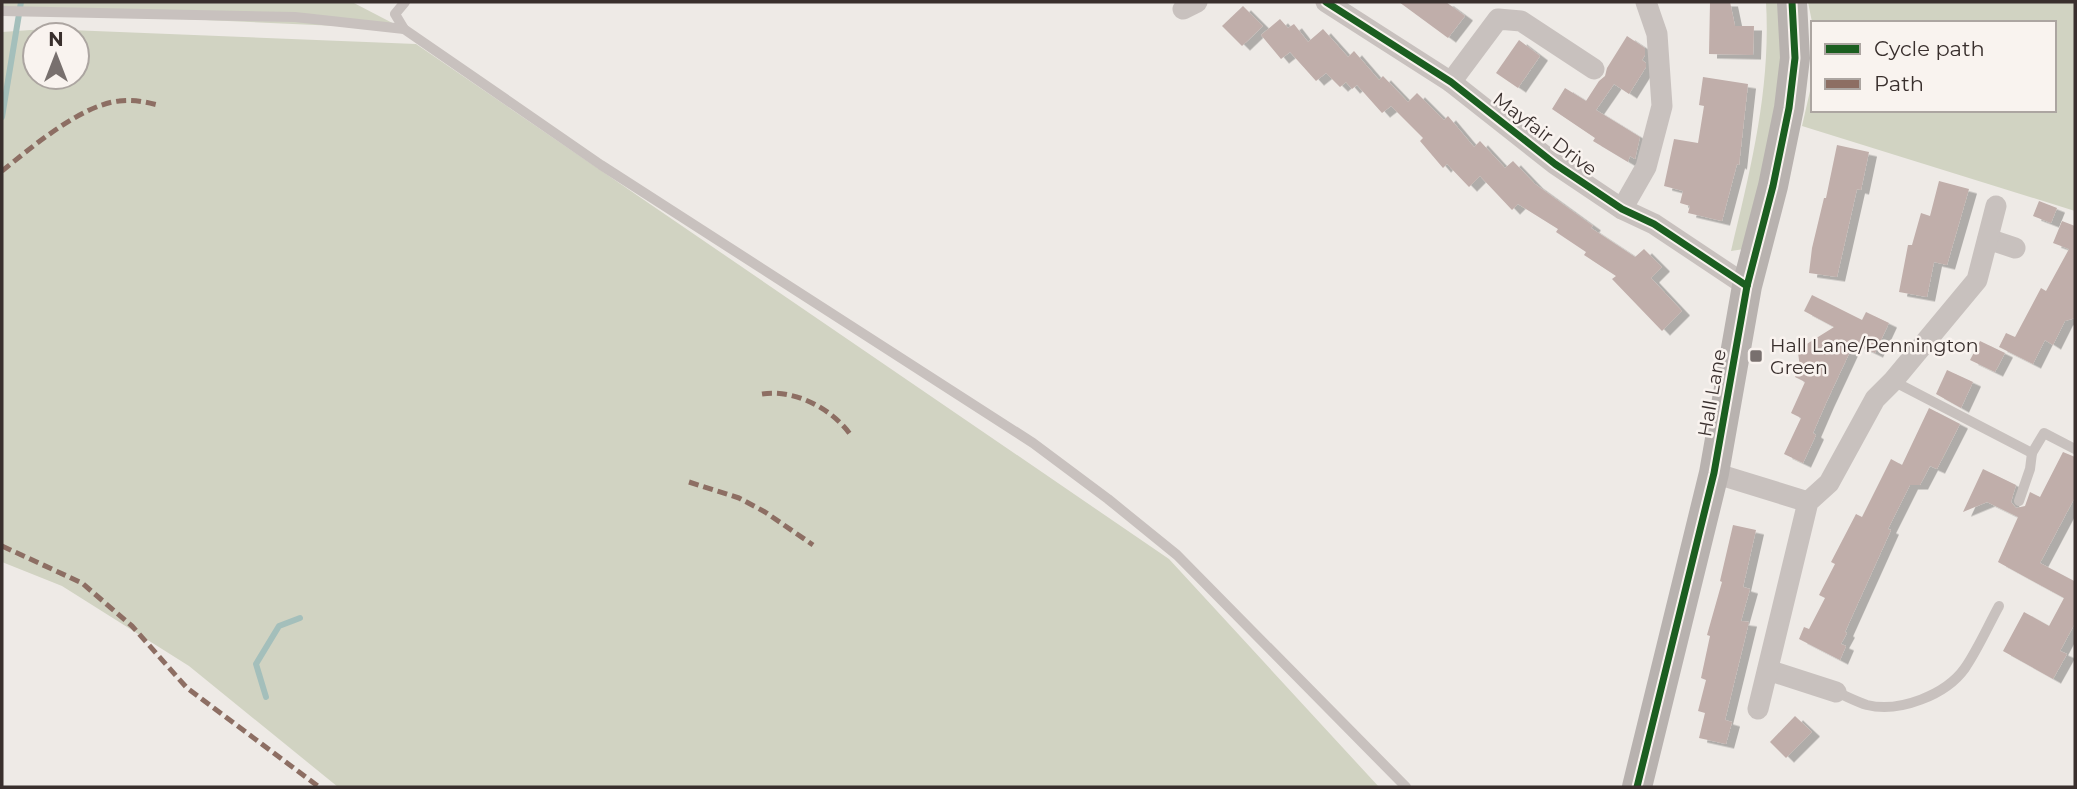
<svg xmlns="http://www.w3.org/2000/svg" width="2077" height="789" viewBox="0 0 2077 789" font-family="Montserrat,sans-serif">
  <defs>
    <filter id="shadow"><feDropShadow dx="8" dy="4.5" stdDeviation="0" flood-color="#0004"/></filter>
  </defs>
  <rect width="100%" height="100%" fill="#eeeae6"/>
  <!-- green -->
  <g fill="#d1d3c2" fill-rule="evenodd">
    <polygon points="2,2 352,2 404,29 2,11"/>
    <path d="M 1766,2 L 1784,2 L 1782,87 L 1744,249 L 1731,251 C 1751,168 1771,88 1766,2 Z"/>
    <polygon points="1808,2 2075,2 2075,211 1802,126 1813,78 1813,110 2054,110 2054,23 1813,23 1813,27"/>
    <path d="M 45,29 L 416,44 L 1169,559 L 1379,787 L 338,787 L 189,666 L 62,586 L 2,562 L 2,32 ZM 35,35 L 77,35 L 77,77 L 35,77 Z"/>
  </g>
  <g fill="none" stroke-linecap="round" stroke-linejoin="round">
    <!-- stream -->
    <g stroke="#a4bfbb" stroke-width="6">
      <polyline points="2,117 21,2"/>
      <polyline points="266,697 256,664 279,626 300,618"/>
    </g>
  </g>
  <!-- building -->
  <g fill="#c0aeaa" filter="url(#shadow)">
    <polygon points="1399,2 1446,2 1465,16 1448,38"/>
    <polygon points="1710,2 1730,2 1735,26 1754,26 1753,55 1709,54"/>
    <polygon points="1243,6 1263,26 1242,46 1222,26"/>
    <polygon points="1280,19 1288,28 1294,24 1308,42 1323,29 1348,57 1354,51 1379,80 1383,76 1408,102 1417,93 1444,120 1448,116 1474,147 1480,141 1505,168 1513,161 1535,184 1593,226 1591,228 1635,257 1644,249 1662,267 1651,278 1682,311 1662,331 1612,279 1616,276 1584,255 1586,252 1556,232 1558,229 1518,204 1512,210 1480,176 1469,187 1447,164 1443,168 1420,141 1423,138 1391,106 1382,113 1357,85 1352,89 1346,82 1340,87 1326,73 1316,81 1290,52 1281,59 1261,35"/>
    <polygon points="1627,36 1645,48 1645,55 1642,60 1646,63 1646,67 1629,94 1614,84 1596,110 1640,137 1635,159 1630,156 1628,162 1593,141 1595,138 1552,109 1565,88 1586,101 1599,81 1605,76 1607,68"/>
    <polygon points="1519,40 1540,56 1518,88 1496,73"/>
    <polygon points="1703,77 1748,84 1739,165 1737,164 1722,221 1688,213 1690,206 1680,203 1683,191 1664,186 1674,139 1698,143 1704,106 1699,105"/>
    <polygon points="1837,145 1869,152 1861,190 1857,189 1837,277 1809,273 1812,248 1824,198 1826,198"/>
    <polygon points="1939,181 1969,189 1947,265 1934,262 1927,297 1899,292 1908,245 1912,245 1921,213 1930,216"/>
    <polygon points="2039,201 2057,208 2051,223 2033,216"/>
    <polygon points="2062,221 2075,226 2075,318 2065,321 2053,345 2045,340 2033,364 1999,347 2006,333 2015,337 2041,288 2046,291 2069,249 2053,243"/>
    <polygon points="1812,295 1862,320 1866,312 1889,323 1875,353 1854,343 1826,403 1813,433 1816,435 1803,463 1784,454 1801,418 1791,413 1805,382 1795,377 1800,368 1798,352 1802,347 1834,327 1804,311"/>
    <polygon points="1980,341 2005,353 1995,372 1970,360"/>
    <polygon points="1947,370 1973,382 1961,408 1936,394"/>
    <polygon points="1929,408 1960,424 1937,469 1930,466 1920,485 1910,485 1888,529 1891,530 1845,632 1847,633 1841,644 1846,646 1840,660 1799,639 1804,627 1809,629 1825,598 1819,595 1835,564 1831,562 1856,514 1862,517 1891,459 1902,465"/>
    <polygon points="2063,452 2075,457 2075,497 2040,563 2074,581 2075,578 2075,623 2060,651 2067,654 2053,679 2003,651 2024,612 2049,626 2064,598 1998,562 2018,517 1987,502 1963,512 1983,469 2016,485 2011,502 2016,508 2025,506 2030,492 2040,497"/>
    <polygon points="1733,525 1756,530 1743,587 1750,589 1741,621 1749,622 1725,720 1732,722 1726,744 1699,738 1705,713 1698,711 1706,680 1701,678 1710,636 1707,635 1722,582 1720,581"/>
    <polygon points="1795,716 1812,732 1786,758 1770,742"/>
  </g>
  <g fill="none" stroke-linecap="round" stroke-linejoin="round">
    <!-- lane -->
    <g stroke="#c8c1be" stroke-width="10">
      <polyline points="405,2 395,14 404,29 601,165 1033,443 1108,499 1177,555 1406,787"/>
      <polyline points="2,11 295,17 404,29"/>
      <polyline points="1893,381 2032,453 2044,433 2075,449"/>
      <polyline points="2019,501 2030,469 2032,453"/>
      <path d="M 1836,692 C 1846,696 1857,702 1867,705 C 1899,713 1946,695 1965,668 C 1978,649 1988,626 1999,606"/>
    </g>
    <!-- street -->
    <g stroke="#c8c1be" stroke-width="21">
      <polyline points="1326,2 1451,82 1555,164 1622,209 1654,224 1747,286"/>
      <polyline points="1183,9 1197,2"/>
      <polyline points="1451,82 1498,19 1521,21 1594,69"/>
      <polyline points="1622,209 1646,167 1662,106 1657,34 1646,2"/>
      <polyline points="1988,239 2015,248"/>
      <polyline points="1714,473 1808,502"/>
      <polyline points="1768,670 1836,692"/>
      <polyline points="1758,709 1808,502 1829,483 1875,399 1893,381 1977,280 1996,206"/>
    </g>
    <!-- secondary -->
    <polyline stroke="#b8b2af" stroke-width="30" points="1637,787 1714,473 1747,286 1773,186 1789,108 1795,58 1792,2"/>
    <!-- quiet -->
    <g stroke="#8d6e63" stroke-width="5" stroke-dasharray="10 5" stroke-linecap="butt">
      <path d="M 2,171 C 32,147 81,105 119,101 C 133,99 145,102 158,105"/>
      <path d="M 762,394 C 794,389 831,408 850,434"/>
      <polyline points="689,482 739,498 765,512 813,545"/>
      <polyline points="2,546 82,583 132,626 187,688 319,787"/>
    </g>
    <defs>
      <g id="cycleway">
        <polyline points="1326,2 1451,82 1555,164 1622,209 1654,224 1747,286"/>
        <polyline points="1637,787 1714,473 1747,286 1773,186 1789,108 1795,58 1792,2"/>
      </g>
    </defs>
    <!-- cycleway casing -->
    <use href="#cycleway" stroke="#f9f3ef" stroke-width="11"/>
    <!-- cycleway -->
    <use href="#cycleway" stroke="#1b5e20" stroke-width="7"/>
  </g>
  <!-- markers -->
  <rect fill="#78706e" stroke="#f9f3ef" stroke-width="2.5" x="1749" y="349" width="14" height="14" rx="3.5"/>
  <g text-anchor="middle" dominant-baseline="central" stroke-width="5" stroke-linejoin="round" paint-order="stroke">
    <!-- street labels -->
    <g font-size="19" fill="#392f2d" stroke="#f9f3ef">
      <text transform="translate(1545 134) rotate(37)">Mayfair Drive</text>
      <text transform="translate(1712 393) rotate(-80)">Hall Lane</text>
    </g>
    <!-- poi labels -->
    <g font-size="19" fill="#392f2d" stroke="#f9f3ef" text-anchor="start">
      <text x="1770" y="345">Hall Lane/Pennington<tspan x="1770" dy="22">Green</tspan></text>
    </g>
  </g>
  <!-- border -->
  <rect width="2077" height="789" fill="none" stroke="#392f2d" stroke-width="7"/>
  <!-- legend -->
  <rect x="1811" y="21" width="245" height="91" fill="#f9f3ef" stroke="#aca5a1" stroke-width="2"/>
  <rect x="1825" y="44" width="35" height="10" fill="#1b5e20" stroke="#aca5a1" stroke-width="2"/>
  <text x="1874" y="56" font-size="21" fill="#392f2d">Cycle path</text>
  <rect x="1825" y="79" width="35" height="10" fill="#8d6e63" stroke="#aca5a1" stroke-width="2"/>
  <text x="1874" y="91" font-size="21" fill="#392f2d">Path</text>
  <!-- north arrow -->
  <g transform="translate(56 56)"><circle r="33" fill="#f9f3ef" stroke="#aca5a1" stroke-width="2"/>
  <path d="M0-5L12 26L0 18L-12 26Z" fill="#78706e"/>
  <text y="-10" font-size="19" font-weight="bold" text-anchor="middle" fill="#392f2d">N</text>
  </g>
</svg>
